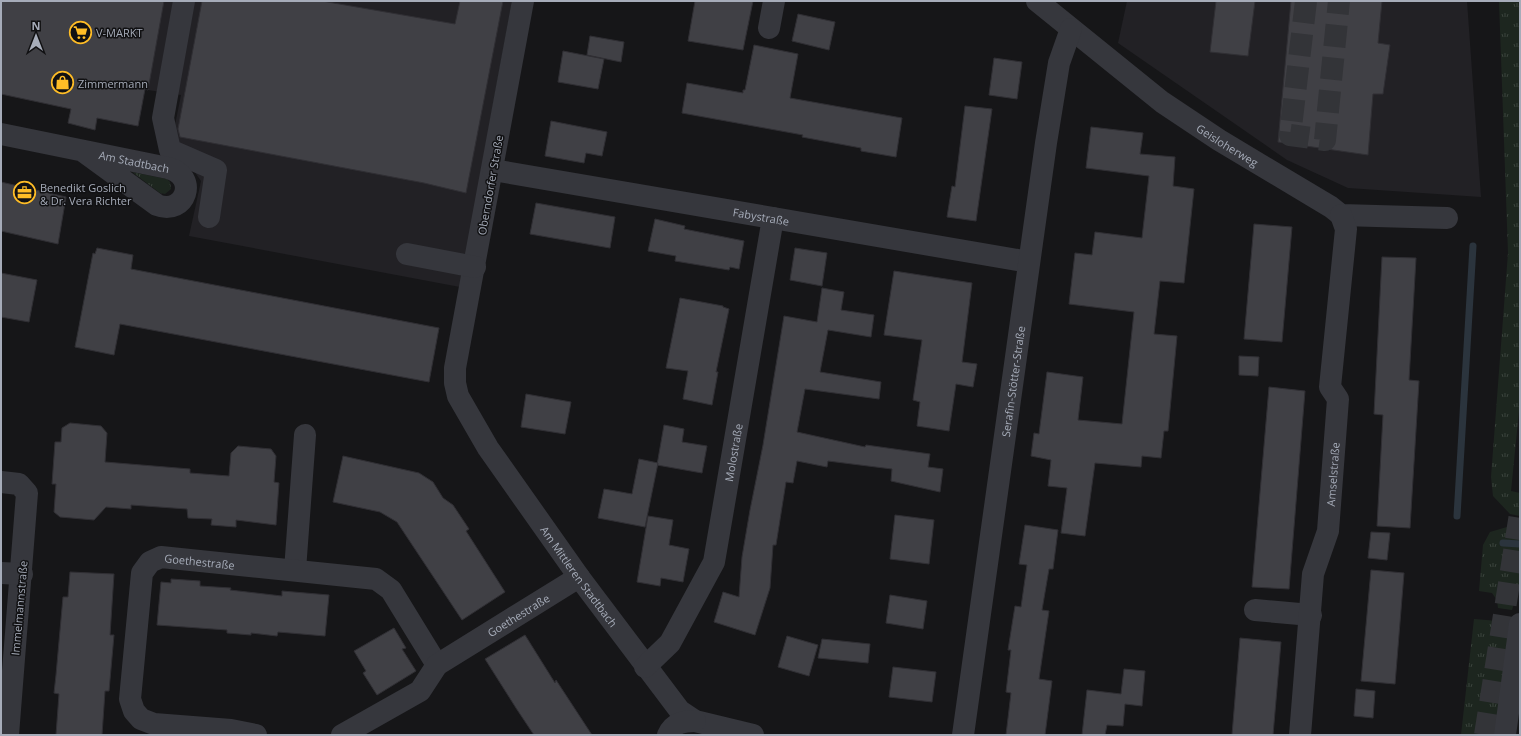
<svg xmlns="http://www.w3.org/2000/svg" width="1521" height="736" viewBox="0 0 1521 736" font-family="'Open Sans',sans-serif">
  <defs>
    <pattern id="grass-tufts" width="24" height="20" patternUnits="userSpaceOnUse"><rect width="24" height="20" fill="#1d261f"/><path d="M3 7l-1-3M5 7V3M7 7l1-3M15 17l-1-3M17 17v-4M19 17l1-3" fill="none" stroke="#3b433d"/></pattern>
  </defs>
  <rect width="100%" height="100%" fill="#161618"/>
  <!-- built -->
  <g fill="#222125">
    <polygon points="1,1 512,1 460,287 189,236 201,181 187,161 170,150 181,95 148,90"/>
    <polygon points="1127,1 1467,1 1481,197 1348,188 1287,160 1118,43"/>
  </g>
  <!-- grass -->
  <g fill="url(#grass-tufts)">
    <polygon points="1499,1 1520,1 1520,401 1511,491 1520,493 1520,516 1510,514 1493,496 1491,477 1508,253"/>
    <polygon points="132,172 167,179 170,182 171,189 165,194 160,193"/>
    <polygon points="1507,527 1520,528 1520,584 1512,610 1498,608 1497,600 1492,593 1479,591 1483,545 1490,532"/>
    <polygon points="1474,619 1510,622 1495,735 1461,735"/>
  </g>
  <g fill="none" stroke-linecap="round" stroke-linejoin="round">
    <!-- stream -->
    <g stroke="#2b343d" stroke-width="7">
      <polyline points="1457,516 1473,246"/>
      <polyline points="1503,543 1520,544"/>
    </g>
  </g>
  <!-- building -->
  <g fill="#404045" stroke="#302f34">
    <polygon points="1,1 164,1 148,90 145,89 138,126 97,118 95,130 68,123 71,109 1,94"/>
    <polygon points="202,1 322,1 455,24 460,1 503,1 466,193 424,183 180,137 178,129"/>
    <polygon points="695,1 753,1 743,50 688,41"/>
    <polygon points="1216,1 1255,1 1248,56 1210,52"/>
    <polygon points="1291,1 1382,1 1378,43 1390,45 1383,94 1373,94 1368,155 1278,142"/>
    <polygon points="798,14 835,22 829,50 792,41"/>
    <polygon points="590,36 624,42 621,62 587,55"/>
    <polygon points="754,45 798,54 790,98 902,118 896,157 861,151 861,148 802,137 803,135 682,113 687,83 743,93 743,90 745,90"/>
    <polygon points="563,51 604,59 598,89 558,82"/>
    <polygon points="994,58 1022,62 1017,99 989,95"/>
    <polygon points="965,106 992,109 976,221 947,217 952,186 955,187"/>
    <polygon points="551,121 607,132 602,156 586,153 584,163 545,156"/>
    <polygon points="1091,127 1143,133 1140,154 1175,157 1173,186 1194,189 1184,283 1160,281 1154,334 1177,336 1168,431 1164,431 1161,458 1142,456 1141,467 1095,463 1085,536 1061,533 1067,488 1048,486 1051,460 1031,456 1034,433 1039,434 1047,372 1083,377 1078,420 1122,424 1134,312 1069,304 1075,253 1092,255 1095,232 1142,238 1149,176 1086,168"/>
    <polygon points="1,182 66,197 58,244 1,231"/>
    <polygon points="536,203 615,217 610,248 530,234"/>
    <polygon points="655,219 685,226 684,229 744,241 739,269 730,267 729,270 675,261 676,256 648,251"/>
    <polygon points="1254,224 1292,227 1282,342 1244,339"/>
    <polygon points="97,248 133,255 131,269 439,328 429,382 120,324 114,355 75,347 93,253 95,254"/>
    <polygon points="795,248 827,253 822,286 790,280"/>
    <polygon points="1382,257 1416,258 1409,380 1419,381 1410,528 1377,526 1383,415 1374,414"/>
    <polygon points="894,271 972,283 962,362 977,364 973,387 956,384 949,431 917,426 920,402 913,400 922,340 884,335"/>
    <polygon points="1,273 37,280 29,322 1,317"/>
    <polygon points="822,288 844,292 841,310 874,315 871,337 828,330 820,372 881,382 879,399 805,389 797,432 865,447 866,445 930,454 928,467 943,469 940,492 891,481 892,469 828,461 827,467 797,461 793,483 786,482 776,545 773,545 770,588 755,635 714,622 723,592 739,597 742,557 750,510 763,445 784,316 817,322"/>
    <polygon points="680,298 723,306 723,307 729,309 716,372 718,372 712,405 683,399 688,371 666,368"/>
    <polygon points="1239,356 1259,357 1258,376 1239,375"/>
    <polygon points="1269,387 1305,391 1289,589 1252,587"/>
    <polygon points="526,394 571,402 565,434 521,427"/>
    <polygon points="70,423 101,426 107,433 105,462 190,469 190,473 229,476 231,453 238,446 271,449 276,456 274,482 279,483 276,525 236,520 236,527 211,525 212,519 188,518 187,509 131,505 131,509 106,507 94,520 60,517 54,512 56,484 52,484 55,442 61,442 62,428"/>
    <polygon points="664,425 684,429 682,442 707,446 702,473 657,465"/>
    <polygon points="343,456 419,473 433,482 443,498 453,505 469,529 466,531 505,592 462,620 397,522 380,512 333,502"/>
    <polygon points="639,459 658,463 645,527 598,518 604,489 632,494"/>
    <polygon points="895,515 934,520 929,564 890,559"/>
    <polygon points="648,516 673,520 669,545 689,549 683,582 661,578 660,586 637,582"/>
    <polygon points="1025,525 1058,530 1053,569 1049,569 1042,610 1049,611 1039,679 1052,681 1045,735 1006,735 1011,693 1006,692 1011,650 1008,650 1015,606 1021,607 1027,565 1019,564"/>
    <polygon points="1371,532 1390,533 1387,560 1368,558"/>
    <polygon points="1371,570 1404,573 1395,684 1361,681"/>
    <polygon points="70,572 114,574 110,635 114,635 109,691 105,691 102,735 56,735 59,694 54,693 56,675 63,597 68,597"/>
    <polygon points="171,579 200,581 200,586 231,588 230,590 282,596 282,591 329,595 325,636 278,632 277,636 251,633 251,635 227,633 227,630 157,625 161,582 171,583"/>
    <polygon points="890,595 927,601 923,629 886,623"/>
    <polygon points="394,628 406,648 402,649 416,671 377,695 363,673 366,671 354,651"/>
    <polygon points="525,635 555,683 556,680 592,735 534,735 516,708 485,659"/>
    <polygon points="787,636 818,645 809,676 778,667"/>
    <polygon points="1240,638 1281,642 1273,735 1232,735"/>
    <polygon points="822,639 870,644 868,663 818,658"/>
    <polygon points="893,667 936,672 932,702 889,697"/>
    <polygon points="1124,669 1145,671 1142,706 1125,704 1123,726 1107,725 1105,735 1082,735 1087,690 1121,694"/>
    <polygon points="1356,689 1375,691 1373,718 1354,716"/>
  </g>
  <g fill="none" stroke-linecap="round" stroke-linejoin="round">
    <!-- minor-tunnel -->
    <polyline stroke="#333438" stroke-width="22" stroke-dasharray="22 11" stroke-linecap="butt" points="1306,1 1290,135 1325,140 1339,1"/>
    <!-- major-tunnel -->
    <polyline stroke="#333438" stroke-width="22" stroke-dasharray="22 11" stroke-linecap="butt" points="1485,735 1520,514"/>
    <!-- minor -->
    <g stroke="#36373d" stroke-width="22">
      <polyline points="184,1 163,118 170,150 216,170 209,217"/>
      <path id="s1" d="M 523,1 L 455,368 L 455,383 L 458,396 L 488,448 L 579,577 L 680,711 L 695,721 L 753,735"/>
      <path id="s2" d="M 1037,1 L 1162,102 L 1219,140 L 1331,207 L 1341,215 L 1447,218"/>
      <polyline points="769,28 774,1"/>
      <path id="s3" d="M 1,134 L 168,168 C 199,176 186,216 157,205 L 83,151"/>
      <path id="s4" d="M 493,170 L 1029,262"/>
      <polyline points="407,254 475,267"/>
      <polyline points="1,482 19,484 27,493 8,735"/>
      <polyline points="295,570 305,435"/>
      <polyline points="1,573 22,574"/>
      <polyline points="1255,610 1311,615"/>
      <path id="s5" d="M 645,667 L 670,643 L 714,562 L 773,218"/>
      <path id="s6" d="M 256,735 L 231,730 L 154,724 L 141,719 L 134,711 L 130,699 L 142,573 L 150,562 L 161,557 L 376,579 L 391,590 L 437,665"/>
      <path id="s7" d="M 342,735 L 420,691 L 437,665 L 579,577"/>
      <path d="M 668,735 C 673,723 683,721 695,721"/>
      <path id="s8" d="M 963,735 L 1046,143 L 1059,63 L 1071,29"/>
      <path id="s9" d="M 1300,735 L 1313,574 L 1328,531 L 1338,399 L 1330,387 L 1346,229 L 1341,215"/>
      <polyline points="1505,735 1520,624"/>
    </g>
  </g>
  <!-- icons -->
  <defs>
    <symbol id="supermarket-ring" viewBox="-11 -11 22 22"><circle r="9.5" fill="#111113" stroke="#ffbd26" stroke-width="1.5"/><path d="M-6-5.5h2.5l.6 2H6L4.5 2H-2.5L-4.4-4H-6ZM-1.5 3.2a1.3 1.3 0 1 0 .1 0ZM3 3.2a1.3 1.3 0 1 0 .1 0Z" fill="#ffbd26"/></symbol>
    <symbol id="shop-ring" viewBox="-11 -11 22 22"><circle r="9.5" fill="#111113" stroke="#ffbd26" stroke-width="1.5"/><path d="M-5-2.5h2.3a2.7 3.5 0 0 1 5.4 0H5L5.5 6h-11ZM-1.5-2.5h3a1.5 2.3 0 0 0-3 0Z" fill="#ffbd26"/></symbol>
    <symbol id="office-ring" viewBox="-11 -11 22 22"><circle r="9.5" fill="#111113" stroke="#ffbd26" stroke-width="1.5"/><path d="M-6-3h4V-5.5h4V-3h4V5H-6ZM-1-4.5V-3h2v-1.5ZM-6 0V1H6V0Z" fill="#ffbd26"/></symbol>
  </defs>
  <g fill-rule="evenodd">
    <use href="#supermarket-ring" x="68" y="20" width="25" height="25"/>
    <use href="#shop-ring" x="50" y="70" width="25" height="25"/>
    <use href="#office-ring" x="12" y="180" width="25" height="25"/>
  </g>
  <g text-anchor="middle" dominant-baseline="central" stroke-width="3" stroke-linejoin="round" paint-order="stroke">
    <!-- poi labels -->
    <g font-size="11" fill="#a6acb9" stroke="#111113" text-anchor="start">
      <text x="96" y="32">V-MARKT</text>
      <text x="78" y="83">Zimmermann</text>
      <text x="40" y="187">Benedikt Goslich<tspan x="40" dy="13">&amp; Dr. Vera Richter</tspan></text>
    </g>
    <!-- street labels -->
    <g font-size="11" fill="#a6acb9" stroke="#111113">
      <text stroke="none"><textPath href="#s2" startOffset="239">Geisloherweg</textPath></text>
      <text stroke="none"><textPath href="#s3" startOffset="136">Am Stadtbach</textPath></text>
      <text transform="translate(490 185) rotate(-80)">Oberndorfer Straße</text>
      <text stroke="none"><textPath href="#s4" startOffset="272">Fabystraße</textPath></text>
      <text stroke="none"><textPath href="#s8" startOffset="357">Serafin-Stötter-Straße</textPath></text>
      <text stroke="none"><textPath href="#s5" startOffset="238">Molostraße</textPath></text>
      <text stroke="none"><textPath href="#s9" startOffset="264">Amselstraße</textPath></text>
      <text stroke="none"><textPath href="#s6" startOffset="331">Goethestraße</textPath></text>
      <text stroke="none"><textPath href="#s1" startOffset="619">Am Mittleren Stadtbach</textPath></text>
      <text transform="translate(19 608) rotate(-85)">Immelmannstraße</text>
      <text stroke="none"><textPath href="#s7" startOffset="216">Goethestraße</textPath></text>
    </g>
  </g>
  <!-- border -->
  <rect width="1521" height="736" fill="none" stroke="#a6acb9" stroke-width="4"/>
  <!-- north arrow -->
  <g transform="translate(36 36)" stroke="#111113" stroke-width="3" paint-order="stroke">
  <path d="M0-3L7 15L0 10L-7 15Z" fill="#a6acb9"/>
  <text y="-6" font-size="11" font-weight="bold" text-anchor="middle" fill="#a6acb9">N</text>
  </g>
</svg>
